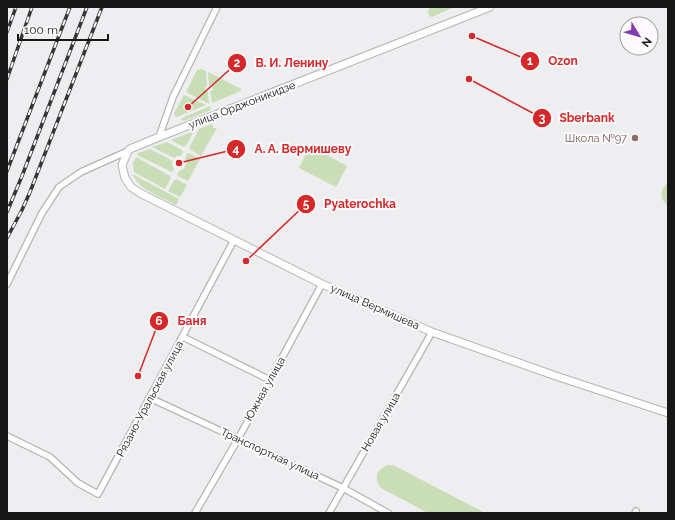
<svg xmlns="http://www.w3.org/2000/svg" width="675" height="520" viewBox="0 0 675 520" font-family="Raleway,sans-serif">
  <rect width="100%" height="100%" fill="#eeedef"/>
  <!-- green -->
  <g fill="#c9ddb6">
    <polygon points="430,7 454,7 432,17 429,16 428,12"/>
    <polygon points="201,69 206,71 207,86 205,87 205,90 208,92 209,104 186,92 197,70"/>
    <polygon points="208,72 241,89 241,91 212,103 210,91 213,90 212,86 209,85"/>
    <polygon points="184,95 206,105 177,117 175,116 174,113"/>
    <polygon points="210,106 211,110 184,121 181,120 182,118"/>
    <polygon points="212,124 213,128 217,128 201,156 191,150 189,148 199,129"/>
    <polygon points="194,131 186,146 184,147 171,140"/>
    <polygon points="167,142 182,150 183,152 181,156 177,156 174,158 152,147"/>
    <polygon points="310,146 347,166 336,187 299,168"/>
    <polygon points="150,149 173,161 172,164 174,169 173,171 172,172 137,155 138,153"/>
    <polygon points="189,153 200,159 188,181 178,176 177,174 179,171 184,169 187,162 185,158 187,154"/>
    <polygon points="136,157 170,176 171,178 165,189 134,172 133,163"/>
    <polygon points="132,174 179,199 176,205 145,189 137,182"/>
    <polygon points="176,179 187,185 180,197 168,191 174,180"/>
    <path d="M 668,183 L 668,206 C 660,200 659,189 668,183 Z"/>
    <path d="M 388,465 L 393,465 L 485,513 L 428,513 L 381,488 C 373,478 377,469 388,465 Z"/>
  </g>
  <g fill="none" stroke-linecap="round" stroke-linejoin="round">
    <defs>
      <g id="minor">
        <polyline points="159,137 173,97 217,7"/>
        <polyline points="7,284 42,213 59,187 81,172 128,151"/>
        <polyline points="183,337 270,380"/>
        <polyline points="150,398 343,488 388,513"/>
        <polyline points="7,436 50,457 78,483 98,494 234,240"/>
        <polyline points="195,513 238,439 322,284"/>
        <polyline points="329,513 432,332"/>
        <polyline points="635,513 636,511"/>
      </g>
      <polyline id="tertiary" points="490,7 159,137 130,149 128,151 122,165 125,178 131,187 140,193 322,284 432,332 553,375 668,413"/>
    </defs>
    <!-- minor casing -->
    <use href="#minor" stroke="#b5b3b6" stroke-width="8"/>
    <!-- tertiary casing -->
    <use href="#tertiary" stroke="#b5b3b6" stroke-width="9"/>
    <!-- minor -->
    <use href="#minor" stroke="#fff" stroke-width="5.5"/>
    <!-- tertiary -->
    <use href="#tertiary" stroke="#fff" stroke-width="7"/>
    <defs>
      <g id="rail">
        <polyline points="7,32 16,7"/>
        <polyline points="7,79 32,7"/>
        <polyline points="7,171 70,7"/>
        <polyline points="7,212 22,176 87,7"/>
        <polyline points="7,238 22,210 30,192 102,7"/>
      </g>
    </defs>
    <!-- rail casing -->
    <use href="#rail" stroke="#363537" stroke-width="3.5"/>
    <!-- rail -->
    <use href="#rail" stroke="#fcfafd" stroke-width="2" stroke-dasharray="6" stroke-linecap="butt"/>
  </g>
  <!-- markers -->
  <circle fill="#8d6e63" stroke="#fcfafd" stroke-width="1.5" cx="635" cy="138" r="4"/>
  <g text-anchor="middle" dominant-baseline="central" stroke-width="4" stroke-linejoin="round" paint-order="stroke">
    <!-- street labels -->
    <g font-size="11" fill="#181718" stroke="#fcfafd">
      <text transform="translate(242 105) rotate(-21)">улица Орджоникидзе</text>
      <text transform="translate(375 307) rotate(24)">улица Вермишева</text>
      <text transform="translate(265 389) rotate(-61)">Южная улица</text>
      <text transform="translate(150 399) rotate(-62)">Рязано-Уральская улица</text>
      <text transform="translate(381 422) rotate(-60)">Новая улица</text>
      <text transform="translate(270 454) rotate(25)">Транспортная улица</text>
    </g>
    <!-- education labels -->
    <g font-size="11" fill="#785e54" stroke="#fcfafd" text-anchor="end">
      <text x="627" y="138">Школа №97</text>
    </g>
  </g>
  <!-- callouts -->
  <path fill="none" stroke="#d62828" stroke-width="1.5" d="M472 36L530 61M188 107L237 63M469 79L542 118M179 163L236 149M246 261L306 204M138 376L159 321"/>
  <g fill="#d62828" stroke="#fcfafd" stroke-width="1.5">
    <circle cx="472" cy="36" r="4"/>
    <circle cx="188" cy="107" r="4"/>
    <circle cx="469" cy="79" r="4"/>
    <circle cx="179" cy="163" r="4"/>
    <circle cx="246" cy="261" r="4"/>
    <circle cx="138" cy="376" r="4"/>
    <circle cx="530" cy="61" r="10"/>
    <circle cx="237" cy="63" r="10"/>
    <circle cx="542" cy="118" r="10"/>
    <circle cx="236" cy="149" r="10"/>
    <circle cx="306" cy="204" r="10"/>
    <circle cx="159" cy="321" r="10"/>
  </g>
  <g font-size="12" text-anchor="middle" font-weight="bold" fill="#fff">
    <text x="530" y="65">1</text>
    <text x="237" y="67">2</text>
    <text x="542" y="122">3</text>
    <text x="236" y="153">4</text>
    <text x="306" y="208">5</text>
    <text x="159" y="325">6</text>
  </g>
  <g font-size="12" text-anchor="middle" font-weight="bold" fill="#d62828" stroke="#fcfafd" stroke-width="4" stroke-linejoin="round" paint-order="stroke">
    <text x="563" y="65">Ozon</text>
    <text x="292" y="67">В. И. Ленину</text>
    <text x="587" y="122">Sberbank</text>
    <text x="303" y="153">А. А. Вермишеву</text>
    <text x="360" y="208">Pyaterochka</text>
    <text x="192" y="325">Баня</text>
  </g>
  <!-- border -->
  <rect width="675" height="520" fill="none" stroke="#181718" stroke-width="16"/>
  <!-- north arrow -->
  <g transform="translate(639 36) rotate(128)"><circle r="19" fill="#fcfafd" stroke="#a19fa1"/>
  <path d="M0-3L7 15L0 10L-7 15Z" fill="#833caf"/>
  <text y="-6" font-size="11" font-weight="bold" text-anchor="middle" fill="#181718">N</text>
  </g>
  <!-- scale -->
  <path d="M18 34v6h90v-6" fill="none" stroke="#181718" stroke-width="2"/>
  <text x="24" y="34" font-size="12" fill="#181718" stroke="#fcfafd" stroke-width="3" paint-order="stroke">100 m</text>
</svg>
